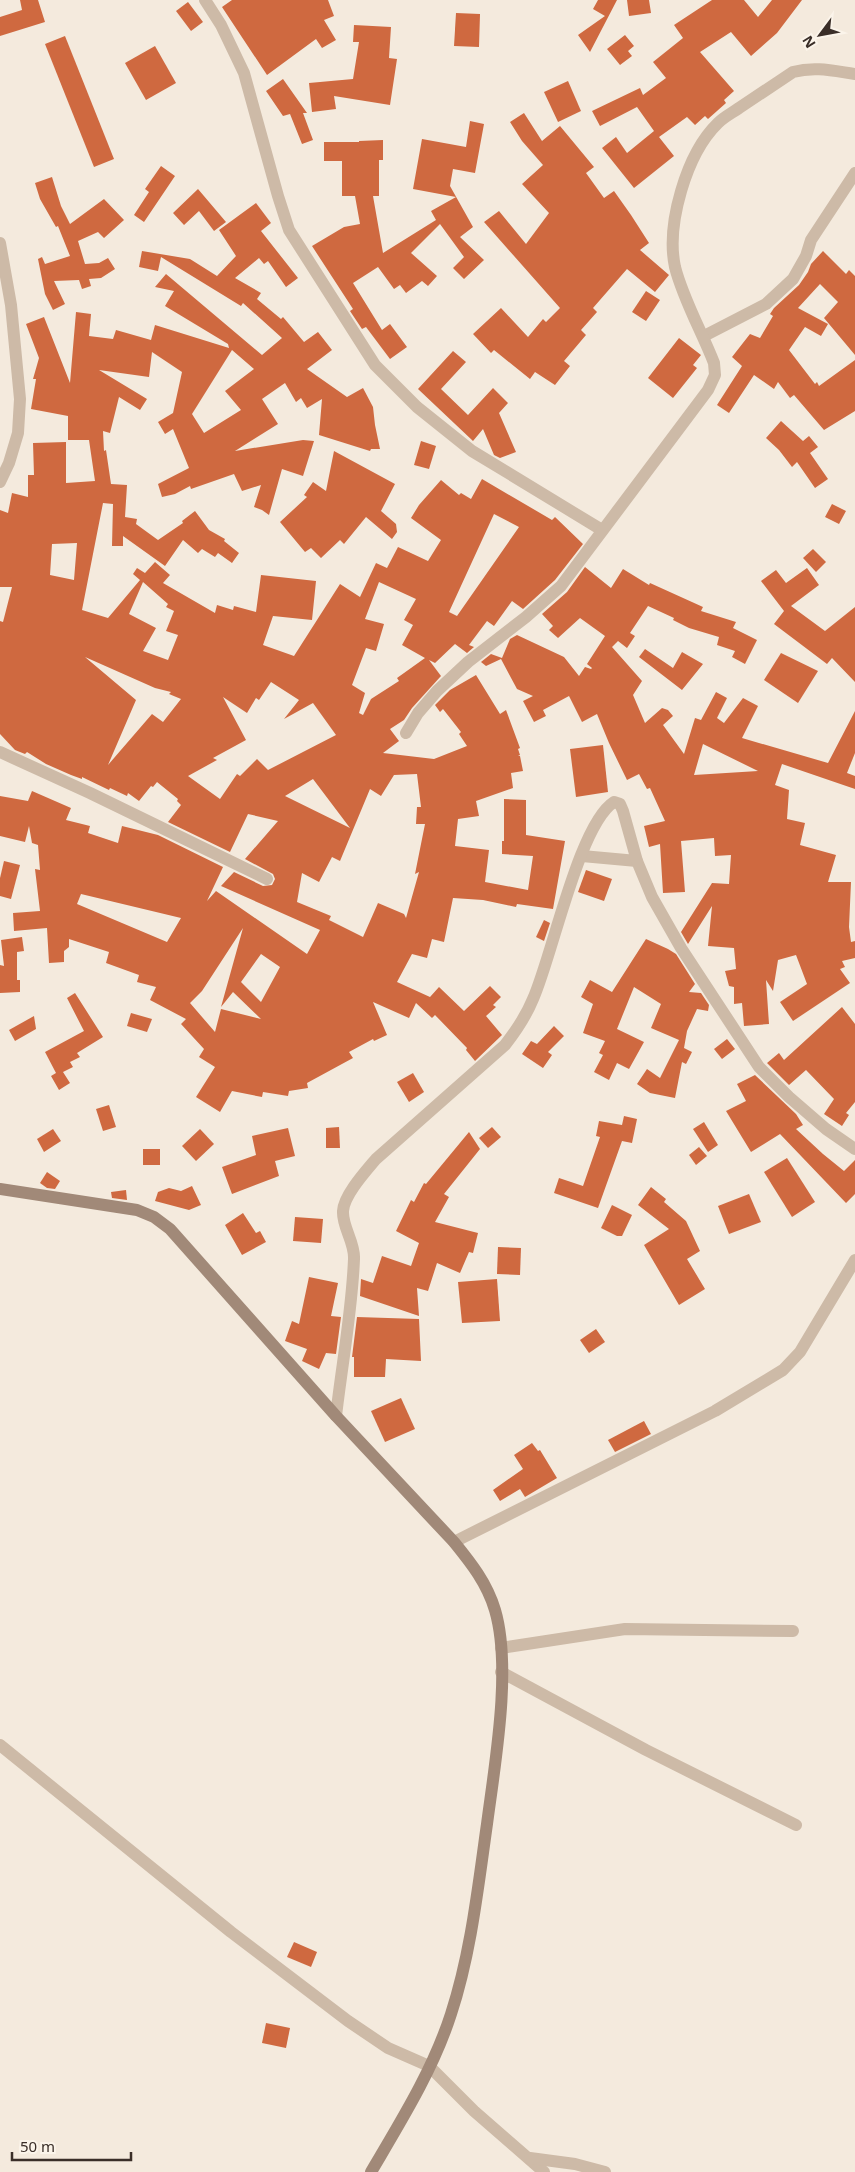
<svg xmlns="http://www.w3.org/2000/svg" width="855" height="2172" viewBox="0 0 855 2172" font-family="'Noto Sans',sans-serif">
  <rect width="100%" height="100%" fill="#f4eadd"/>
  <!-- building -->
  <g fill="#cf6940" fill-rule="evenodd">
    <polygon points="20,0 38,0 45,22 0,36 0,17 22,10"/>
    <polygon points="232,0 328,0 334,16 324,20 336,40 322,48 316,39 267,75 222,7"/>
    <polygon points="598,0 617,0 590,52 578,35 605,16 593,9"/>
    <polygon points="627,0 649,0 651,13 629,16"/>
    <polygon points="712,0 744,0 758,17 772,0 802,0 777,33 751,56 731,32 700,52 734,91 724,100 726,103 708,119 705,116 695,125 687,117 659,137 674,156 634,188 602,148 616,137 627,153 654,131 637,107 600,126 592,111 640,88 643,95 666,78 653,62 683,38 674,25"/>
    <polygon points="188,2 203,22 191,31 176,11"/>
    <polygon points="456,13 480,14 479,47 454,46"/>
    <polygon points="354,25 391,27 389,58 397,59 390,105 334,96 336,109 312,112 309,83 353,79 359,42 353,42"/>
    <polygon points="625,35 634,46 628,51 632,56 620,65 607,49"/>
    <polygon points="65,36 114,159 94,167 45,44"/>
    <polygon points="155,46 176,83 146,100 125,63"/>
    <polygon points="283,79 307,113 303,113 313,140 302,144 290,114 283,116 266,91"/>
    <polygon points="568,81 581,111 558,122 544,92"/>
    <polygon points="524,113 542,141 560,126 594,167 586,173 604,198 614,191 631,215 649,243 640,250 669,275 655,292 627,269 593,308 597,312 581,330 586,335 564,361 570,366 555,385 535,372 530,379 494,350 491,353 473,334 501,308 528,337 543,319 546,322 560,308 484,222 499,211 526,244 549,213 522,184 543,165 522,141 510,122"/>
    <polygon points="470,121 484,124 475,173 453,169 450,186 473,227 460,237 484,260 464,279 453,268 464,257 440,224 411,253 437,276 428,286 422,281 406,293 400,285 394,289 378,267 353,283 382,330 390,324 407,347 390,359 366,327 362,329 350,311 353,309 312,246 344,227 360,224 355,196 342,196 342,161 324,161 324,142 359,142 359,141 383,140 383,160 379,160 379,196 373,196 383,253 436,220 431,211 456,197 413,189 422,139 466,147"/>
    <polygon points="161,166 175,176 144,222 134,215 149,192 145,189"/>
    <polygon points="52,177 61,206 70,224 104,199 124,220 104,238 98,232 78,241 85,264 99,263 108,258 115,269 101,278 89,279 91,286 82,289 79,280 54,281 65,304 53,310 45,294 38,259 42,257 45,264 70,256 58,226 56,227 40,199 35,183"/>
    <polygon points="198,189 226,222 214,231 199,211 184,225 173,213"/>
    <path d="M 256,203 L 271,223 L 261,231 L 298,278 L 286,287 L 268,261 L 264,264 L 259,258 L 235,278 L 261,293 L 257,299 L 281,319 L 283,317 L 304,342 L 318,332 L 332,350 L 307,369 L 347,397 L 363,388 L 373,407 L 375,425 L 380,449 L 371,449 L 370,451 L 319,435 L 322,399 L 307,408 L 301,398 L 296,402 L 285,383 L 262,399 L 278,424 L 235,451 L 303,440 L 314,441 L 303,476 L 282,469 L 269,515 L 262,510 L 254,507 L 261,485 L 242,491 L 234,474 L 191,489 L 190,486 L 175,494 L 162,497 L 158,484 L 189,468 L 173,429 L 165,434 L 158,422 L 173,413 L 182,372 L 152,352 L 149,377 L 99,370 L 147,399 L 140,410 L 119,397 L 110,433 L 103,431 L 104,451 L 106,450 L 111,484 L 127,485 L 125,517 L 137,519 L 136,524 L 158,540 L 183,523 L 182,521 L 195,511 L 209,530 L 225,539 L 224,541 L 239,553 L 232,563 L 218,553 L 215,557 L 202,549 L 198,553 L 183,540 L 165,566 L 123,536 L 123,546 L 112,546 L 113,504 L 103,503 L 82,610 L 108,618 L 140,580 L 133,574 L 137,568 L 145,573 L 155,562 L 170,575 L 163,583 L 215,613 L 217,605 L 233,610 L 234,606 L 256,612 L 261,575 L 316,581 L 312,620 L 273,616 L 263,645 L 294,656 L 340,584 L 360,597 L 376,563 L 387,568 L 398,547 L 428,561 L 441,540 L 411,518 L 419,505 L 441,480 L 459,495 L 461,493 L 471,499 L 482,479 L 552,520 L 555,517 L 583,544 L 555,580 L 523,609 L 512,601 L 494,626 L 487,621 L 469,645 L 474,647 L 467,653 L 455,644 L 435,663 L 429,660 L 441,676 L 412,708 L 404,720 L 390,729 L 399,741 L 383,753 L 434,759 L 467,746 L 459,734 L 461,732 L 443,709 L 440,712 L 435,705 L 450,690 L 476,675 L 500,714 L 506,710 L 520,748 L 518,749 L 520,755 L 518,756 L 520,756 L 523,771 L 511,773 L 513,788 L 476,801 L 479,816 L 458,819 L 455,846 L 489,850 L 485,882 L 528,890 L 533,856 L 502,854 L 502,841 L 504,841 L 504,799 L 526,800 L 526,835 L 565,841 L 553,909 L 517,904 L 516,907 L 483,900 L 453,898 L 444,942 L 432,939 L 427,958 L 412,954 L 397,982 L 430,997 L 439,987 L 464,1011 L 490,986 L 501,997 L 493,1005 L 496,1007 L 486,1016 L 502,1035 L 475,1061 L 466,1050 L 467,1048 L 435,1015 L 432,1018 L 416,1003 L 409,1018 L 373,1002 L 387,1035 L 374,1041 L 373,1039 L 349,1052 L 353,1058 L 307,1083 L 308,1088 L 289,1091 L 288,1096 L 263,1092 L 262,1097 L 232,1091 L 220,1112 L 196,1097 L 215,1067 L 199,1057 L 204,1049 L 181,1024 L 186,1019 L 150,1000 L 156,987 L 137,982 L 139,975 L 106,963 L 109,952 L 69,939 L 69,947 L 64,951 L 64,962 L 49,963 L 47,928 L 14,931 L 13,913 L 40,911 L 35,869 L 40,870 L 38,845 L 32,843 L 29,826 L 25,842 L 0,836 L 0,796 L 28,801 L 32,791 L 71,808 L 66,820 L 90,826 L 88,833 L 118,843 L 122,826 L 158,835 L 223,867 L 207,901 L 216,891 L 307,954 L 320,930 L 221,886 L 234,872 L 263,886 L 272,885 L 275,879 L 273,874 L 245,859 L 278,821 L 248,814 L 230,852 L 168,822 L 181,805 L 177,801 L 178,799 L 157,782 L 153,787 L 151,786 L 139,801 L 128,793 L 127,796 L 110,788 L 109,790 L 82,777 L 82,779 L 71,775 L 46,764 L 27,752 L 25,754 L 15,750 L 0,734 L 0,621 L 3,622 L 12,587 L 0,587 L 0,510 L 8,513 L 12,493 L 28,497 L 28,475 L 34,475 L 33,443 L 66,442 L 66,483 L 95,481 L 89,440 L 68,440 L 68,416 L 31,409 L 36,379 L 33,379 L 39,358 L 26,324 L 44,317 L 70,383 L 76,312 L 91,314 L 89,336 L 113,339 L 116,330 L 151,340 L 155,325 L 229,348 L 228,344 L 165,306 L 174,291 L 155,287 L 166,274 L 262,355 L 282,338 L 243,303 L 241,306 L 161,257 L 158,271 L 139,267 L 142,251 L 190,259 L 217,276 L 236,256 L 219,230 ZM 232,350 L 254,369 L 225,391 L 241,410 L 204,433 L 192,414 ZM 494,514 L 519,527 L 457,616 L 449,612 ZM 77,543 L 74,580 L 50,575 L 52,544 ZM 143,582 L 168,604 L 166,607 L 174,611 L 166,631 L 178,635 L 168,660 L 143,651 L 156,628 L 129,614 ZM 379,582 L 416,599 L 404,620 L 413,625 L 402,645 L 425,658 L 397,678 L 399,681 L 371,699 L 363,715 L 359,713 L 365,693 L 352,685 L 366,648 L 376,651 L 384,624 L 365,619 ZM 85,657 L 155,688 L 171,692 L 169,694 L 181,699 L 163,722 L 152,714 L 108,765 L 136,700 ZM 271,682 L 299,700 L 284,719 L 313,703 L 336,735 L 268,770 L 257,759 L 240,776 L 237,774 L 220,799 L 188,776 L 217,760 L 213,758 L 246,740 L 223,697 L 247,713 L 256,698 L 259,700 ZM 417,774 L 421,807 L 417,807 L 416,824 L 425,824 L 415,874 L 419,872 L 406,918 L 404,914 L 378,903 L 363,937 L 329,920 L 331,916 L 297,902 L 302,873 L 319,882 L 332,857 L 340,861 L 370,789 L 381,796 L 394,775 ZM 313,779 L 350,828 L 285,796 ZM 81,894 L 181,918 L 167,942 L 77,904 ZM 243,928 L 221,1007 L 233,992 L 261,1019 L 221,1009 L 215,1032 L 190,1003 L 202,991 ZM 261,954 L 280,967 L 261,1002 L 241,982 Z"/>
    <polygon points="823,251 846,274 849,270 855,276 855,355 824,318 838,302 820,284 798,308 828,324 821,336 805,327 789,350 815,384 817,382 819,386 855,360 855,411 824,430 794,395 790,398 778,382 774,389 754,375 729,413 717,405 742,366 732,357 750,334 760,338 773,316 770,314 774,308 799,285 808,272 811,264"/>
    <polygon points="646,291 660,300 646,321 632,312"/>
    <polygon points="679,338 701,355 693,365 697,368 673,398 648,378"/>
    <polygon points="453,351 466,362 441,389 468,415 493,388 508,403 499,413 516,452 500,458 494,455 483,429 473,441 418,389"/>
    <polygon points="781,421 803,441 809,436 818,447 810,453 828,479 815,488 797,462 792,467 779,450 766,438"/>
    <polygon points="421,441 436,446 429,469 414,465"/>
    <polygon points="334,451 395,484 381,511 396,524 397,532 392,539 366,517 344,544 340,540 321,558 311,548 305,552 280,522 307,497 304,495 313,482 326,491"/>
    <polygon points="832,504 846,511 839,524 825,517"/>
    <polygon points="813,549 826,562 816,572 803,558"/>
    <path d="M 585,567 L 611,588 L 623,569 L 649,585 L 650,583 L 703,607 L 701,611 L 736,622 L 733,628 L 757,640 L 745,664 L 732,657 L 735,651 L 717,645 L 719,637 L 689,628 L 673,620 L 674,618 L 648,606 L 630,633 L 635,636 L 627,648 L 618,641 L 612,647 L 642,681 L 633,695 L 645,723 L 662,708 L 668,710 L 673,716 L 663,725 L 684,754 L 695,718 L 701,720 L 716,692 L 727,698 L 717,718 L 724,723 L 743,698 L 758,706 L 742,738 L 828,763 L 855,711 L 855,753 L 847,773 L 855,776 L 855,789 L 782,764 L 775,785 L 789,790 L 787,819 L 805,823 L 800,845 L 836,855 L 828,882 L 851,882 L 849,927 L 851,942 L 855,941 L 855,958 L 842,961 L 845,967 L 840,969 L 850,983 L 793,1021 L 780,1002 L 807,984 L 796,955 L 778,960 L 773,991 L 766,980 L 769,1024 L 744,1026 L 742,1003 L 734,1004 L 734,987 L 729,986 L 725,971 L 736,969 L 734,948 L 708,946 L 712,906 L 688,944 L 681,932 L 712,883 L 729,884 L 731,855 L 715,856 L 714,838 L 681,841 L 685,892 L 663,893 L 660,844 L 649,847 L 644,826 L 665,821 L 650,788 L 647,789 L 639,774 L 627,780 L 609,743 L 597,714 L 582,722 L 569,696 L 543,710 L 546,716 L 534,722 L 523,701 L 533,696 L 517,689 L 501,659 L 486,666 L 481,662 L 491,654 L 502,658 L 510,639 L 517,635 L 564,657 L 579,676 L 585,667 L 591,669 L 592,668 L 587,664 L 605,636 L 580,618 L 558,638 L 549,630 L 553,626 L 542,614 L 567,592 ZM 703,744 L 758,771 L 694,775 Z"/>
    <polygon points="807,568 819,585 791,606 825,631 855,607 855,682 832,658 827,664 774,624 784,611 761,581 776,570 786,583"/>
    <polygon points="645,649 673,668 682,652 703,664 682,690 639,657"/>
    <polygon points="781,653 818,671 798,703 764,680"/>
    <polygon points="603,745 608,792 576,797 570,749"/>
    <polygon points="4,861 20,865 11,899 0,896 0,878"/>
    <polygon points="586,870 612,879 604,901 578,892"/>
    <polygon points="544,920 550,923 544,941 536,937"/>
    <polygon points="22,937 24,951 17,952 17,980 20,980 20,992 0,993 0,965 4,966 1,940"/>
    <polygon points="646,939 668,949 676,954 695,984 689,992 701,993 709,1005 708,1011 697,1009 687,1031 684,1048 692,1052 686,1064 682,1062 675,1098 650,1093 637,1084 647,1069 660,1078 679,1040 651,1028 661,1004 634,987 617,1029 644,1042 629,1069 617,1063 609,1080 594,1072 603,1055 599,1053 605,1041 583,1033 593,1004 581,997 590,980 612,992"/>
    <polygon points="75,993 103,1037 77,1053 80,1057 70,1062 73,1067 63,1072 70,1083 59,1090 51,1076 56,1073 45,1052 84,1031 67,998"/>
    <polygon points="842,1007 855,1024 855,1102 846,1113 849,1115 842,1126 824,1114 834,1099 806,1070 789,1085 767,1063 779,1053 784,1060"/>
    <polygon points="131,1013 152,1019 147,1032 127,1026"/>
    <polygon points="34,1016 36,1029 15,1041 9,1030"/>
    <polygon points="554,1026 564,1036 548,1052 552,1055 543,1068 522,1054 531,1041 537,1044"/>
    <polygon points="727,1039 735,1049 722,1059 714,1049"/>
    <polygon points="413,1073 424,1092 409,1102 397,1082"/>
    <polygon points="755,1075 796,1114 803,1125 796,1129 823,1154 844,1171 855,1160 855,1194 846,1203 780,1134 751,1152 726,1111 746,1101 737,1084"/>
    <polygon points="109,1105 116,1127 103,1131 96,1109"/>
    <polygon points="624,1116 637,1119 632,1143 622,1141 598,1208 554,1193 559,1178 583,1186 600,1137 596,1136 599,1121 622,1125"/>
    <polygon points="704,1122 718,1145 708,1152 693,1129"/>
    <polygon points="339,1127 340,1148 326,1148 326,1128"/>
    <polygon points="492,1127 501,1137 488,1148 479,1138"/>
    <polygon points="288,1128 295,1156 275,1161 279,1176 232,1194 222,1167 256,1155 252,1136"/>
    <polygon points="53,1129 61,1141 44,1152 37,1139"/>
    <polygon points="200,1129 214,1144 196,1161 182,1146"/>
    <polygon points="469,1132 480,1149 444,1194 449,1197 435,1222 478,1233 473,1253 469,1252 460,1273 437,1263 428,1291 417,1288 419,1316 360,1296 361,1279 373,1283 382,1256 411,1266 419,1243 396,1231 411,1200 414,1202 424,1183 426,1184"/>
    <polygon points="699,1147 707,1156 696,1165 689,1155"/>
    <rect x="143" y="1149" width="17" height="16"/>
    <polygon points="787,1158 815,1202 792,1217 764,1172"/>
    <polygon points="47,1172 60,1181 55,1189 47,1188 40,1183"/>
    <polygon points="192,1186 201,1205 189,1210 155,1201 158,1192 169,1188 181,1191"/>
    <polygon points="651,1187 666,1199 664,1202 686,1221 700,1251 687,1259 705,1289 679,1305 644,1245 669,1229 638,1205"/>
    <polygon points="126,1190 127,1200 112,1198 111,1192"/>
    <polygon points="749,1194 761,1222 729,1234 718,1206"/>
    <polygon points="612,1205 632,1215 622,1236 617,1236 601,1228"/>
    <polygon points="243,1213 256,1233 260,1231 266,1242 242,1255 225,1225"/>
    <polygon points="295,1217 323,1219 321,1243 293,1241"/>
    <polygon points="498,1247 521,1248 520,1275 497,1274"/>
    <polygon points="309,1277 338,1283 331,1316 341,1317 336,1354 326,1353 319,1369 302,1361 307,1349 285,1341 292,1321 299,1324"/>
    <polygon points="497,1279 500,1321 462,1323 458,1282"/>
    <polygon points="357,1317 419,1319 421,1361 386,1359 385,1377 354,1377 354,1357 352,1357"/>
    <polygon points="596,1329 605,1342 589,1353 580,1340"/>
    <polygon points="401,1398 415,1429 385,1442 371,1411"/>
    <polygon points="644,1421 651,1434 615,1452 608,1440"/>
    <polygon points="532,1443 538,1451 540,1450 557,1478 525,1497 520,1489 500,1501 493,1490 523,1469 514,1455"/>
    <polygon points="294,1942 317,1952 311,1967 287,1957"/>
    <polygon points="266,2023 290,2028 286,2048 262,2043"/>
  </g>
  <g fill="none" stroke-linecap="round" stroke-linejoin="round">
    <!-- street -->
    <g stroke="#cdbaa7" stroke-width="12">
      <polyline points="205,0 221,25 244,73 278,196 289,230 375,365 417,407 472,451 602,530"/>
      <polyline points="0,243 11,305 20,399 18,433 9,463 0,482"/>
      <polyline points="704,336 766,304 793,279 806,256 811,240 855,173"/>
      <path d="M 406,733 L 418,713 L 437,691 L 468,662 L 526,617 L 561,586 L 708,390 L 715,375 L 714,363 C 702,332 683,299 675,267 C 666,225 686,154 718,123 C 724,117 732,113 739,108 C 757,96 775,84 793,72 C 815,66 834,71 855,74"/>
      <polyline points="0,752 90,793 267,879"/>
      <polyline points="582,856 637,861"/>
      <path d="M 336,1416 C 342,1364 352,1311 354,1259 C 355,1242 342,1227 343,1211 C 344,1195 366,1171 376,1159 L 505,1045 C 516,1031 526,1016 533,999 C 552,957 579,824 614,802 L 620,804 L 623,811 L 637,861 L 652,897 L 681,948 L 759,1067 L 789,1097 L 826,1129 L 855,1149"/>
      <polyline points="454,1542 715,1411 783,1370 800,1352 855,1260"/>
      <polyline points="501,1648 625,1629 793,1631"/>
      <polyline points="501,1672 646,1750 796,1825"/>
      <polyline points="0,1745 231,1932 348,2021 388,2048 429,2066 474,2111 544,2172"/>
      <polyline points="530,2158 575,2164 605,2172"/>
    </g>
    <!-- secondary -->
    <path stroke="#a18978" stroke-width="12" d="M 0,1189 L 137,1210 L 154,1217 L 170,1229 L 336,1416 L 454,1542 C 471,1563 487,1583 495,1610 C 512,1668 495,1763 487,1824 C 478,1887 471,1953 451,2014 C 433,2070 401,2121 371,2172"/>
  </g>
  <!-- north arrow -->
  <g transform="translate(820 35) rotate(238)" stroke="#fbf4ea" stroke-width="4" paint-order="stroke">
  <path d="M0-4L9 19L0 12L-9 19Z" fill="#3a2e28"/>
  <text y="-8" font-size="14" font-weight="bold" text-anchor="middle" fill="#3a2e28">N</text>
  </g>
  <!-- scale -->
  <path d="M12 2152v8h119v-8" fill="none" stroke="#3a2e28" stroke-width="2.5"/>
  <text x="20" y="2152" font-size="15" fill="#3a2e28" stroke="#fbf4ea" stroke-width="4" paint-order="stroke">50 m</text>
</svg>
